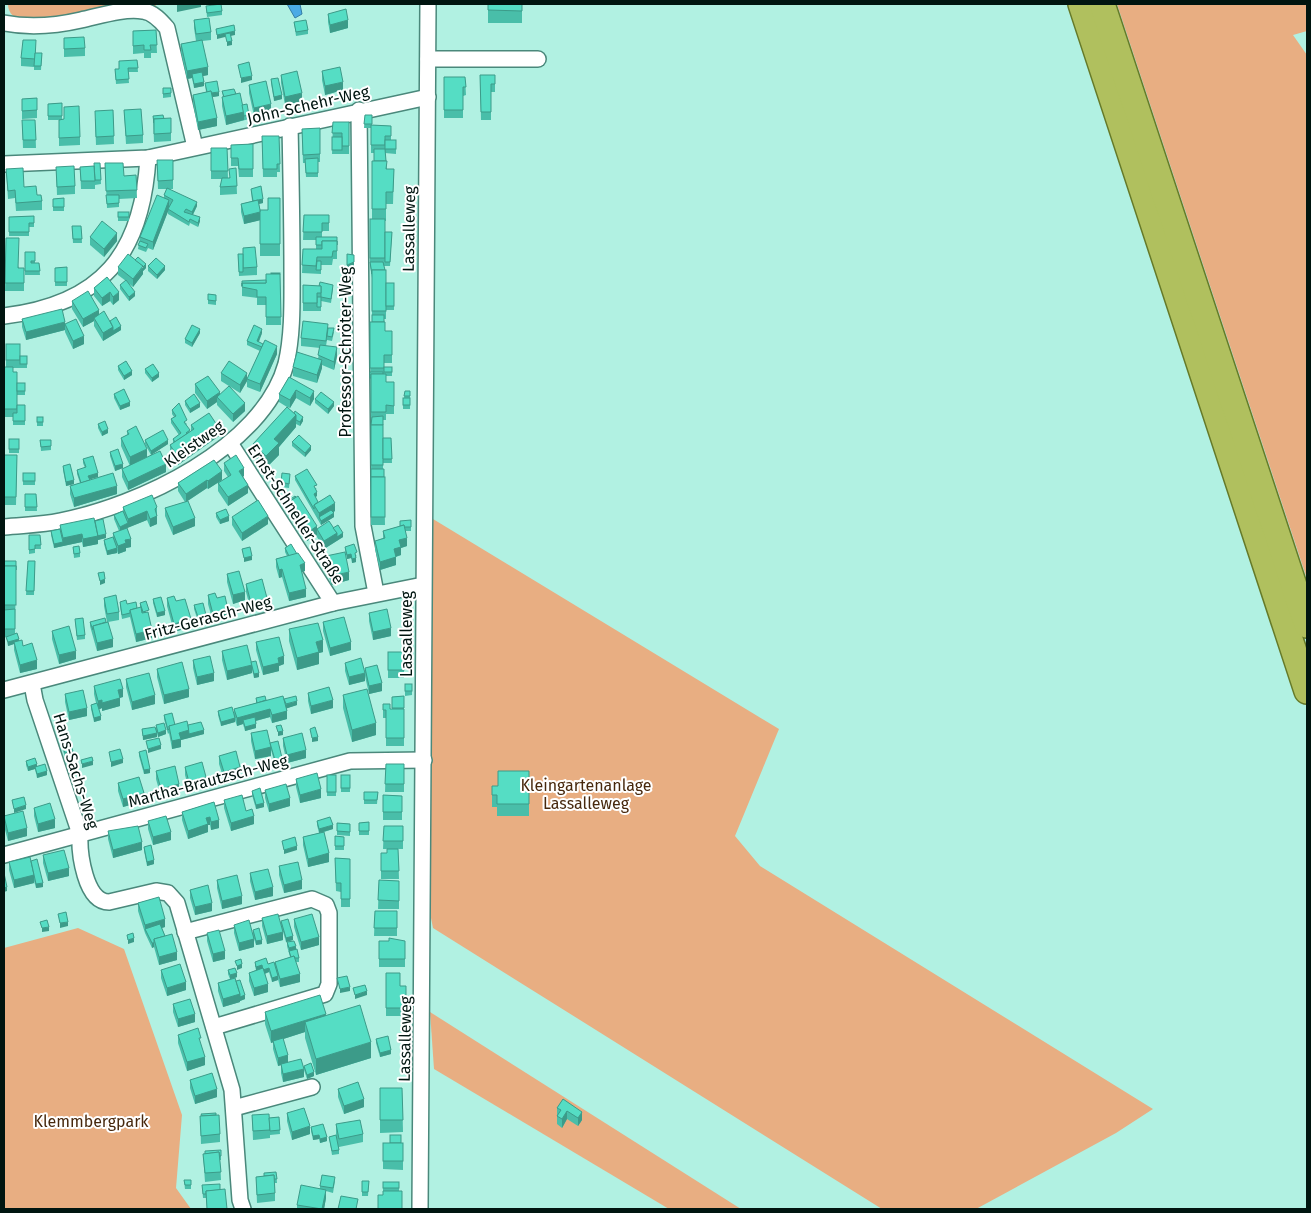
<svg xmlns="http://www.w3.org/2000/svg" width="1311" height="1213" viewBox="0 0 1311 1213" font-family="'Fira Sans',sans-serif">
  <rect width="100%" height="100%" fill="#b1f1e2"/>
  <!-- green -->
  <g fill="#e8ae82">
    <path d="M 8,4 L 157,4 L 154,8 C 125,12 38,31 15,17 C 10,14 8,9 8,4 Z"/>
    <polygon points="1117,4 1307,4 1307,31 1293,35 1307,55 1307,579"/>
    <polygon points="433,519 779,729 735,836 760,866 1153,1109 1116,1133 976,1209 882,1209 433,928 431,918 430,586"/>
    <polygon points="78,928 124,949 182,1115 176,1188 191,1209 4,1209 4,948"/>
    <polygon points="430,1012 741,1209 669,1209 434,1069"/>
  </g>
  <!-- water -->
  <polygon fill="#4babe5" stroke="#347ea5" points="287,4 300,4 302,14 295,18"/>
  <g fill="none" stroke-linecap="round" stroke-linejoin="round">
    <defs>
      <g id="minor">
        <path d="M 4,23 C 30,28 55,26 81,20 C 100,16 123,8 143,11 C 153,12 161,21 167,28 L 195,147"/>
        <polyline points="428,59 538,59"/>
        <polyline points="359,110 363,526 376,593"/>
        <polyline points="4,164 148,158 428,97"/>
        <path d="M 4,316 C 102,304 142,254 148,158"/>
        <polyline points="230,443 333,603"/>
        <path d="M 4,527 C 22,525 42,525 60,521 C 138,506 263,448 286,364 C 293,334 292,301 292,270 C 292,222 291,174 290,126"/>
        <path d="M 32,684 L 35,700 L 80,834 C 79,853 85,902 109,902 L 156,891 L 168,893 L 177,903 L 232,1090 L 240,1200 L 243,1209"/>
        <polyline points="4,690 333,603 423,585"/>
        <polyline points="4,855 350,761 424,760"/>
        <polyline points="185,932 312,899 326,905 329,913 329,984 325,994 214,1027"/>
        <polyline points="234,1108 312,1087"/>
        <polyline points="420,1209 428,4"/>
      </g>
      <g id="trunk">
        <polyline points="1081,4 1307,691"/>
        <polyline points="1102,4 1307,625"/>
      </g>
    </defs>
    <!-- minor casing -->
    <use href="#minor" stroke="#4a887b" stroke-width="18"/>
    <!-- trunk casing -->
    <use href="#trunk" stroke="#657a29" stroke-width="28"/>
    <!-- minor -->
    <use href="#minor" stroke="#fff" stroke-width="15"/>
    <!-- trunk -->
    <use href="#trunk" stroke="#b0c05e" stroke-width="25"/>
  </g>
  <!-- wall -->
  <g fill="#49bea9">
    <rect x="488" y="4" width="34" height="19"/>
    <polygon points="206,6 222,11 222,15 207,17"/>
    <polygon points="328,14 348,28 330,33 328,22"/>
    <polygon points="194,20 211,32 211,40 202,41 208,75 203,76 204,86 194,88 192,78 187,79 181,52 181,44 196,41 194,28"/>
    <polygon points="294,22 308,30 308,34 296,36"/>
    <polygon points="156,30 157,53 151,53 151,58 144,58 144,53 133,54 133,31"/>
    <polygon points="64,38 85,48 85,56 64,57"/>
    <polygon points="36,53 42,53 41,70 34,70 34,67 21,66 21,58"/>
    <polygon points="137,60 138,72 128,72 129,83 116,84 115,69 119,69"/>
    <polygon points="322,71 343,90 325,95 322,80"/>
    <polygon points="281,75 302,101 285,105 281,83"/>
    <polygon points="480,75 495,75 495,92 491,92 491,120 481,120"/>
    <polygon points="444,77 465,77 466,95 463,96 463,118 444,118"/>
    <polygon points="271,79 282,99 274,101 271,83"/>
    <polygon points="205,83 219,96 212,97 217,126 198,130 193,103 193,95 206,92"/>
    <polygon points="249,85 271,112 254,116 249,93"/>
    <polygon points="163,88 171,88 171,97 163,98"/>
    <polygon points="222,91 236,94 249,115 249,119 226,125 222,106 222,97 223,97"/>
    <polygon points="37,98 37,118 22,119 22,99"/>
    <polygon points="62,103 62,119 64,119 80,137 80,145 59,146 59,120 48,120 48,104"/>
    <polygon points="113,110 114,144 96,145 95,119"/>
    <polygon points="124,110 143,135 143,143 126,144"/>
    <polygon points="365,115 372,115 372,125 391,126 391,140 396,140 396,154 385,153 387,169 394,169 393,204 386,204 386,221 385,221 385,232 392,232 390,266 384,266 386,283 394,283 394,310 386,310 386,319 384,319 385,331 392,331 392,363 384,363 384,372 392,367 392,376 386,376 386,382 394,382 394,414 386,414 386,420 383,420 383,438 391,438 392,463 383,463 383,469 384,469 385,525 371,525 371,420 370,322 372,322 372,278 370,266 370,219 372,219 372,161 374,161 374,153 371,153 371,128 364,128"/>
    <polygon points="153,116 164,119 171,133 171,141 154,142"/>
    <polygon points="22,120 35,120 36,148 23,148"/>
    <polygon points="333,122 349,122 349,154 332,154"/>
    <polygon points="320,128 320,162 318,162 318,177 306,177 305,163 303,163 302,129"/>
    <polygon points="262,136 279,136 280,172 277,172 277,177 263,177"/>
    <polygon points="253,144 253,177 239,177 238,166 231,166 231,145"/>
    <polygon points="211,148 227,148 228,178 229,178 236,168 237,194 220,195 220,187 222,179 211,179"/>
    <polygon points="157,160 173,160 173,189 168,189 197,206 193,215 200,221 198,227 190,223 189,226 168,214 168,211 153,250 148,248 146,252 138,249 140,237 164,198 164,195 167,189 158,189"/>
    <polygon points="100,163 101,184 95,185 95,189 81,189 80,167 94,166"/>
    <polygon points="105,163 124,176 136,175 137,198 119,199 119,207 107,208"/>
    <polygon points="56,167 75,186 75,194 57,195"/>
    <polygon points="6,169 24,187 37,195 42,201 42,210 16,211 15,198 8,199"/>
    <polygon points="251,189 263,203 259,204 260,210 268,210 280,198 280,256 260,256 260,220 244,224 241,212 241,204 252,201"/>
    <polygon points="64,198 64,211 53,211 53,199"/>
    <rect x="118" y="212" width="11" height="9"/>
    <polygon points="304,215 329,215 329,231 322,231 322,237 337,237 337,259 333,259 332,265 321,265 321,274 302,273 303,249 322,249 316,249 316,240 303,240"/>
    <polygon points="34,216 34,227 29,227 29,236 9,236 9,217"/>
    <polygon points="72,226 81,226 82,243 73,243"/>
    <polygon points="90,237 117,241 104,257 90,245"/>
    <polygon points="6,238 19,268 24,268 24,291 5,291"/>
    <polygon points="25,252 35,252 35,263 39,263 40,275 25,275"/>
    <polygon points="238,254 257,267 257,275 239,276"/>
    <polygon points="148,266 165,270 157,279 148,271"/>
    <polygon points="67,267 67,286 55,286 55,268"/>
    <polygon points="118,267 146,268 143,271 143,274 133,287 126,281 135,296 129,301 120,289 120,285 126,281 118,275"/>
    <polygon points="280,273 281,325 266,325 266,305 257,305 257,298 242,296 242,281 266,280 271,274"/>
    <polygon points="107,277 119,300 113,305 110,301 102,306 94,296 94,288"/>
    <polygon points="303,285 333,289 331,303 321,301 321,311 317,311 317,309 317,311 303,311"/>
    <polygon points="208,294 216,295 216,305 208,304"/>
    <polygon points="72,301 110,321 121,330 103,341 94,326 94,321 83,327 72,309"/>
    <polygon points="22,319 65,324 84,344 73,349 65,332 65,330 26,340 22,327"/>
    <polygon points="328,328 334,332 332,341 327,340 326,346 337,356 334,370 322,365 322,368 317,383 293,376 293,367 318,359 320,348 301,346 301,338"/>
    <polygon points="200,333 192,347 185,343 185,339"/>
    <polygon points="262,333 259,342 277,354 260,392 247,387 247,379 260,351 247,345 247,341"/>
    <polygon points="6,344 20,344 20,368 13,368 13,372 17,383 25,383 25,395 17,395 17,405 25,405 25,425 13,425 13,417 4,417 4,367 6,367"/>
    <rect x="20" y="356" width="7" height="12"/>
    <polygon points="118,366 132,375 124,380 118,370"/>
    <polygon points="145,369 159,377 152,382 145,373"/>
    <polygon points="221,373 247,381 240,393 221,381"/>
    <polygon points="289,377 314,399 310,406 296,398 290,408 287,407 303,421 300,426 296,424 296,427 279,447 279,455 266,468 253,456 253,444 287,407 279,402 279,394"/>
    <polygon points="195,384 220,395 245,411 233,422 217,405 217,402 207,409 195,393"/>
    <polygon points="405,391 410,391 410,409 403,409 403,398 404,398"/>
    <polygon points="114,394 130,406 120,410 114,398"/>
    <polygon points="315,399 334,406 328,414 315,403"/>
    <polygon points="185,401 200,407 190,413 185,405"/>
    <polygon points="172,410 187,424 186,425 190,432 191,431 191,425 219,436 178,465 170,453 170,445 173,443 173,439 179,435 171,423 171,419 174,417 172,414"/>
    <rect x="37" y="417" width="6" height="9"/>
    <polygon points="98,424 108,433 102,436 98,428"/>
    <polygon points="127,431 147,457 131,465 166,472 128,490 122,477 122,469 130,466 121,446 121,438 127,435"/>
    <rect x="9" y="439" width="10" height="14"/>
    <polygon points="40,440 51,440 51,450 41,451"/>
    <polygon points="145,440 168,444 151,455 145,444"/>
    <polygon points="292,442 311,450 305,457 292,446"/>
    <polygon points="110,452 123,468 115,471 110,456"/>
    <polygon points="4,455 17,455 16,505 4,505"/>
    <polygon points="83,459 98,477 89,479 90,480 117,494 74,507 70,494 70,486 80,483 77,474 77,470 85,468 83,463"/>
    <polygon points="214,460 222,480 208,489 207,488 186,502 195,526 173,535 165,516 165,508 185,502 178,491 178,483"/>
    <polygon points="224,463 244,476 243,477 248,493 228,506 218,491 218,483 228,477 224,471"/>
    <polygon points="63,466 74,484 66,486 63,470"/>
    <rect x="23" y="473" width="12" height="12"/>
    <polygon points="295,476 317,489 316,489 317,496 315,497 318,502 335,511 333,512 334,517 321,525 295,480"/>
    <polygon points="290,478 289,488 281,487 281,482"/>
    <polygon points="25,494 36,494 37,511 25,511"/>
    <polygon points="295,496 317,529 333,528 343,537 324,549 317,537 317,535 307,541 285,507 285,503"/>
    <polygon points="123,507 157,507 157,524 150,527 147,520 124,529 131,547 126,548 126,551 118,554 117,551 117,553 107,555 104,544 104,540 113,538 113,533 119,531 114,519 114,515 123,511"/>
    <polygon points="216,513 229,521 220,524 216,517"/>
    <polygon points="232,517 268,524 242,541 232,525"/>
    <polygon points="411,520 411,531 405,531 407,546 401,548 401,555 396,557 396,565 380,570 375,549 375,541 383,538 383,531 400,526"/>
    <polygon points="95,521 106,538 98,540 98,544 83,547 82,542 54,548 51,535 51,531 60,529 60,525"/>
    <polygon points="29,535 40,535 41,549 35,549 35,553 29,554"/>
    <polygon points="73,547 80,553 80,557 74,558"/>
    <polygon points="345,547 357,556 356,556 356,562 352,563 351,558 347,559 345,551"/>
    <polygon points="285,548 305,571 302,572 306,597 289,601 282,577 279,578 276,567 276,559 287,556 285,552"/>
    <polygon points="325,556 349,580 331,585 325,560"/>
    <polygon points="4,561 16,561 15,634 19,641 23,646 37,669 20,673 14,650 14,644 8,646 6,637 4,637"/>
    <polygon points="28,561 35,561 34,595 26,595"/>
    <polygon points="227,574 245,600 233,604 227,582"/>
    <polygon points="246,584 267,607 251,611 246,592"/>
    <polygon points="208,595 228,618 213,622 208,604"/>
    <polygon points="104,598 119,612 119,620 108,622 113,647 97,651 90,626 90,622 107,622 104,606"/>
    <polygon points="167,598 176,601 191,627 174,632 167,606"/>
    <polygon points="153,599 165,615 157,617 153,603"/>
    <polygon points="120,602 137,608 140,608 140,603 148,615 152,638 136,642 130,617 122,619 120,606"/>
    <polygon points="194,605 206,619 198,621 194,609"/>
    <polygon points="369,613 391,636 373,640 369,621"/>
    <polygon points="75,619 85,635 85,639 77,640"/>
    <polygon points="323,622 351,650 330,656 323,631"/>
    <polygon points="289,629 323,652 319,653 319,664 297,670 289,641"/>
    <polygon points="52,631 76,659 59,664 52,639"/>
    <polygon points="256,642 284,664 279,666 279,671 263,675 256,650"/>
    <polygon points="222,651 251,662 259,677 254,678 252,670 252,673 227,680 222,660"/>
    <rect x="388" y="652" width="16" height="26"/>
    <polygon points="193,660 214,681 197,685 193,668"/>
    <polygon points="345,663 365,681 349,685 345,671"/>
    <polygon points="365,668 382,691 369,694 365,676"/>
    <polygon points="157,669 189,697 164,704 157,677"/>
    <polygon points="126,679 155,704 132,710 126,687"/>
    <polygon points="405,684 412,684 412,695 405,696"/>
    <polygon points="94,686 123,697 120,698 120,706 102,711 102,708 99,709 101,720 94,722 91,709 91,705 96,703 94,694"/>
    <polygon points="308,693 333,708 311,714 308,701"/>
    <polygon points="65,694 87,716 69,720 65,702"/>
    <polygon points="343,695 376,735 352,742 343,708"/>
    <polygon points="404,696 404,746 386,746 386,718 383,718 383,704 390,709 392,709 392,697"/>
    <polygon points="256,698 266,700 284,699 297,705 287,708 287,719 272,723 270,717 256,721 256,728 245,731 243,724 237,726 235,720 235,722 221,726 218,715 218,711 234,715 234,709 256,703"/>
    <polygon points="164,715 175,725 188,725 204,734 181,740 181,747 172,749 169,733 168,734 164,719"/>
    <polygon points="156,725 166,734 158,737 156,730 157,737 143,740 142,729 156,729"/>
    <polygon points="251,733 270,744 282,762 275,764 271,750 271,756 255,759 251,741"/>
    <polygon points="60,737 73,755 65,757 60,741"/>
    <polygon points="283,738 306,758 287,763 283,746"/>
    <polygon points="139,752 150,773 144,774 139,756"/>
    <polygon points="219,756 240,775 224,780 219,764"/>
    <polygon points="26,761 37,766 47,775 37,778 35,769 28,771 26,765"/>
    <polygon points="386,764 404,764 404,792 385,792"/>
    <polygon points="185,767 206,786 189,790 185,775"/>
    <polygon points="156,771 179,792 161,797 156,779"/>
    <polygon points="529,771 529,816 497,816 497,807 492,807 492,786 498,786"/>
    <rect x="327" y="775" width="9" height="21"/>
    <rect x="341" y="775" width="9" height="17"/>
    <polygon points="296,779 321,798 300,803 296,787"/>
    <polygon points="118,783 144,801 123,807 118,791"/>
    <polygon points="265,790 290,806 269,812 265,798"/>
    <polygon points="252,791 264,807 256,809 252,795"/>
    <polygon points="364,792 378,792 377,804 364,804"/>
    <polygon points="383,795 402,796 402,820 383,820"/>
    <polygon points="224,800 246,811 254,824 231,831 224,808"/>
    <polygon points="214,802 219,828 211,830 210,825 208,825 208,832 188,839 182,820 182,812"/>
    <polygon points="34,808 55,828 38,832 34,816"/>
    <polygon points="4,816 27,836 8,841 4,826"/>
    <polygon points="148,821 171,840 153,845 148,829"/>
    <polygon points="317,821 333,829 324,832 329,862 308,867 303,845 303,837 319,833 317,825"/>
    <polygon points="369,822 369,835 359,835 359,823"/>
    <polygon points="337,823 350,824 350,836 337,835"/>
    <polygon points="384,826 403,826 403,849 398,849 399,879 381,879 381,853 387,853 392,849 383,849"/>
    <polygon points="108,831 142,850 113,858 108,839"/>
    <polygon points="335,836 344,837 344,850 335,850"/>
    <polygon points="144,847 154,864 147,866 144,851"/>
    <polygon points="43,855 69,876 48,881 43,863"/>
    <polygon points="335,858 350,859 350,907 341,907 341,892 336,891"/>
    <polygon points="31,861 43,887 36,888 34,881 34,883 14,888 9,870 9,862"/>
    <polygon points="279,866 302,889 284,893 279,875"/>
    <polygon points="250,873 273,896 255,900 250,881"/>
    <polygon points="217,880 242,904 222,909 217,888"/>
    <polygon points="379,880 399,881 399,909 378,909"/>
    <polygon points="190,890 212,911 195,915 190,898"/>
    <polygon points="138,903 165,927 162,928 165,936 177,960 159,965 154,947 152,948 145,933 138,911"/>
    <polygon points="375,911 397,911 397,936 374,936"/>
    <polygon points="262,918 283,940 267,944 262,926"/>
    <polygon points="294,919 319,945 301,950 294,927"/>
    <polygon points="281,921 293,940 286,942 281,925"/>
    <polygon points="234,925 253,934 253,930 262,944 256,945 254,939 254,947 239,951 234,933"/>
    <polygon points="207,933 225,959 213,962 207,941"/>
    <rect x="379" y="941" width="26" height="26"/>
    <polygon points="287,942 296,949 299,958 299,962 296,962 300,982 280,987 278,979 278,980 272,982 269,972 265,974 268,992 254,996 249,981 249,973 256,970 255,966 255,962 268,964 275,967 275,962 290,957 287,946"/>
    <polygon points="161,970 186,990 167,996 161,978"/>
    <polygon points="228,970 237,977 235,978 236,981 245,999 240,1001 240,1002 223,1007 218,991 218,983 230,979 228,974"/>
    <polygon points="386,973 400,986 406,986 406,1016 386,1016"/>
    <polygon points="173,1004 195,1022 178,1027 173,1012"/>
    <polygon points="265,1012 326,1016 371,1058 316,1075 305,1038 305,1032 283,1039 288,1063 304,1077 283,1082 281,1073 281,1065 278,1066 273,1049 273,1042 271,1043 265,1024"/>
    <polygon points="178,1035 201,1046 205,1065 187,1071 178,1043"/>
    <polygon points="376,1039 391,1054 380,1057 376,1043"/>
    <polygon points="304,1066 314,1076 307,1079 304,1070"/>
    <polygon points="190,1080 217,1097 195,1104 190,1088"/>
    <polygon points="380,1088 402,1088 403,1132 380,1133"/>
    <polygon points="338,1089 364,1107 344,1114 338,1097"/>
    <polygon points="563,1099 582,1120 578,1126 567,1119 562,1128 557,1124 557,1108"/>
    <polygon points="287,1113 310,1134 292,1140 287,1121"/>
    <polygon points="216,1115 220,1134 220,1142 201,1144 200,1116"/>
    <polygon points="252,1115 269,1118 279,1117 280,1134 270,1135 270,1138 253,1140"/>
    <polygon points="336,1124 363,1134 363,1142 339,1147 339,1154 332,1155 329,1137 336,1135"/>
    <polygon points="311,1127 327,1141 320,1143 319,1139 313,1140 311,1131"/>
    <polygon points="383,1143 403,1143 403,1170 383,1169"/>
    <polygon points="221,1150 221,1160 220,1160 221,1180 205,1182 203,1154"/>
    <polygon points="276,1172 277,1183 275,1183 275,1201 257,1203 256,1177 264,1176"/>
    <polygon points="184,1180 191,1180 191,1189 185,1189"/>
    <polygon points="335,1181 333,1193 326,1191 326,1198 324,1209 297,1209 297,1205 320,1188 320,1186"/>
    <polygon points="362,1181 369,1181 368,1196 362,1196"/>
    <polygon points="383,1182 399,1182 399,1191 383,1195"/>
    <polygon points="202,1185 220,1190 227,1209 207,1209 206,1198 203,1198"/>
  </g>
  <!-- shaded-wall -->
  <g fill="#3c9b89">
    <polygon points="177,4 201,4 201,7 177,12"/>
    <polygon points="348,20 348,28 330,33 330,25"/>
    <polygon points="235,31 235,35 226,37 225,34 225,37 217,39 217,35"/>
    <polygon points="232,41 232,45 227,46 227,42"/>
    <polygon points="208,67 208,75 193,78 192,74 192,78 187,79 187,71"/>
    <polygon points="252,76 252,80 241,83 241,78"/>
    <polygon points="204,82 204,86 194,88 194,84"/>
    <polygon points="343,82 343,90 325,95 325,86"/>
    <polygon points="219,92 219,96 207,98 207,94"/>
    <polygon points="302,93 302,101 285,105 285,97"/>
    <polygon points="282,95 282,99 274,101 274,97"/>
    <polygon points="271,104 271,112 254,116 254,108"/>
    <polygon points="244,112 244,120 226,125 226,116"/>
    <polygon points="217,118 217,126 198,130 198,122"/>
    <polygon points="263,199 263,203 253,205 253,201"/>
    <polygon points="169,200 169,209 153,250 153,242"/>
    <polygon points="197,202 197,206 192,216 192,212"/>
    <polygon points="261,212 261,220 244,224 244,216"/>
    <polygon points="200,217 200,221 198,227 198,223"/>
    <polygon points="117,233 117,241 104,257 104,249"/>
    <polygon points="354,262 354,266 347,269 347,265"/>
    <polygon points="146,264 146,268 143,271 143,274 133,287 133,279"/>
    <polygon points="165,266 165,270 157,279 157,275"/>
    <polygon points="110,292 110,301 102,306 102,298"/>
    <polygon points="119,292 119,300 113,305 113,297"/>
    <polygon points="135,292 135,296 129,301 129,297"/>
    <polygon points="99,310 99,318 94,318 94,321 83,327 83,319"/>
    <polygon points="65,322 65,330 26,340 26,332"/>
    <polygon points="121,326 121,330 103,341 103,333 113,327"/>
    <polygon points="200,329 200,333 192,347 192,343"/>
    <polygon points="262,329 262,333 257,345 257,341"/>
    <polygon points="84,336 84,344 73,349 73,341"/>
    <polygon points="277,346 277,354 260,392 260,384"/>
    <polygon points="337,347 337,356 334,370 334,362"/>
    <polygon points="322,360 322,368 317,383 317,375"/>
    <polygon points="132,371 132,375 124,380 124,376"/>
    <polygon points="159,373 159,377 152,382 152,378"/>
    <polygon points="247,373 247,381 240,393 240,385"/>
    <polygon points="296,390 296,398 290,408 290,400"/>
    <polygon points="314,391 314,399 310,406 310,398"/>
    <polygon points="220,392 220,400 217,397 217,402 207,409 207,401"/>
    <polygon points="130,402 130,406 120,410 120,406"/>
    <polygon points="334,402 334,406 328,414 328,409"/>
    <polygon points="200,403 200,407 190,413 190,409"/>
    <polygon points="245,403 245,411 233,422 233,414"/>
    <polygon points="296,415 296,427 279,447 279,455 266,468 266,456 274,439"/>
    <polygon points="303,417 303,421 300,426 300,422"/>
    <polygon points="219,428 219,436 178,465 178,457"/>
    <polygon points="108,429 108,433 102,436 102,432"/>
    <polygon points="168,440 168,444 151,455 151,451"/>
    <polygon points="311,446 311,450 305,457 305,453"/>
    <polygon points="147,449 147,457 130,466 130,457"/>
    <polygon points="123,464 123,468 115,471 115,466"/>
    <polygon points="166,464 166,472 128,490 128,482"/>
    <polygon points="244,468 244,476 239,479 239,471"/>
    <polygon points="222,471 222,480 208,489 208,481"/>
    <polygon points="98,473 98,477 88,480 88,476"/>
    <polygon points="74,480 74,484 66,486 66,482"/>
    <polygon points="207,480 207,488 186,502 186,494"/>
    <polygon points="248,485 248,493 228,506 228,497"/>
    <polygon points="117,486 117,494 74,507 74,498"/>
    <polygon points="317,492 317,496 314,498 314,494"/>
    <polygon points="335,503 335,511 321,520 319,517 319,521 319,513"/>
    <polygon points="147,511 147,520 120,531 120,527 128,523 128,519"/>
    <polygon points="334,513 334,517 321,525 321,521"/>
    <polygon points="157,516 157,524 150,527 150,519"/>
    <polygon points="229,516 229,521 220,524 220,520"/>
    <polygon points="268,516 268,524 242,541 242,533"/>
    <polygon points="195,518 195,526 173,535 173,527"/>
    <polygon points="317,526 317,535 307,541 307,533"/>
    <polygon points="337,533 343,533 343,537 324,549 324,541"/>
    <polygon points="82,534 82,542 54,548 54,544 63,542 63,538"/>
    <polygon points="106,534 106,538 98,540 98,544 83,547 83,539"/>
    <polygon points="407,538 407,546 401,548 401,555 394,557 394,549 399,540"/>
    <polygon points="131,539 131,547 126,548 126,551 118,554 118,546 125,540"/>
    <polygon points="117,548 117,553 107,555 107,551"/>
    <polygon points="351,554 351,558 347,559 347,555"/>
    <polygon points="252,556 252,560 244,562 244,558"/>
    <polygon points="396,557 396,565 380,570 380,562"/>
    <polygon points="356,558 356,562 352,563 352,559"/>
    <polygon points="305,563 305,571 300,573 300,565"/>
    <polygon points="282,569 282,577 279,578 279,570"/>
    <polygon points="349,572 349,580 331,585 331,576"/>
    <polygon points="105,579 105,583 100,585 100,581"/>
    <polygon points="306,589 306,597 289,601 289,593"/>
    <polygon points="245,592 245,600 233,604 233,595"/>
    <polygon points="267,598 267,607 251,611 251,603"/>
    <polygon points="228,610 228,618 213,622 213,614"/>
    <polygon points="165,611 165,615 157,617 157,613"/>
    <polygon points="206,615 206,619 198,621 198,617"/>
    <polygon points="191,619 191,627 174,632 174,624"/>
    <polygon points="391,628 391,636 373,640 373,632"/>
    <polygon points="152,630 152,638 136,642 136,634"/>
    <polygon points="19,639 19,643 14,642 14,644 8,646 8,642"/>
    <polygon points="113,639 113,647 97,651 97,643"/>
    <polygon points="323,640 323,652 319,653 319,664 297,670 297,658 316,642"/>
    <polygon points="351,642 351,650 330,656 330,648"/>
    <polygon points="76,651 76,659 59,664 59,655"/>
    <polygon points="284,656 284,664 279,666 279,671 263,675 263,667 278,658"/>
    <polygon points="37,660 37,669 20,673 20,665"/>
    <polygon points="252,665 252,673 227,680 227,671"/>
    <polygon points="214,673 214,681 197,685 197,677"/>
    <polygon points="259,673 259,677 254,678 254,674"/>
    <polygon points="365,673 365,681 349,685 349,677"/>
    <polygon points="382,683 382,691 369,694 369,686"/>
    <polygon points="123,689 123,697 118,698 118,690"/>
    <polygon points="189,689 189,697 164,704 164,695"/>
    <polygon points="155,695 155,704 132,710 132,702"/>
    <polygon points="120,698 120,706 102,711 102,703"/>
    <polygon points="102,700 102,708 98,710 98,701"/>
    <polygon points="333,700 333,708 311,714 311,706"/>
    <polygon points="297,701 297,705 285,709 285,705"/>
    <polygon points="87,708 87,716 69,720 69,712"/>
    <polygon points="270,709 270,717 244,724 243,720 243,724 237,726 237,718"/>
    <polygon points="287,711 287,719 272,723 272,715"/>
    <polygon points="101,716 101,720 94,722 94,718"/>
    <polygon points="235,718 235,722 221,726 221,722"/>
    <polygon points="376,723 376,735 352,742 352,730"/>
    <polygon points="256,724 256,728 245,731 245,727"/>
    <polygon points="166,730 166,734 158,737 158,733"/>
    <polygon points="189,730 189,738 181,740 181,747 172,749 172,741 179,733"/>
    <polygon points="204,730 204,734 189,738 189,734"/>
    <polygon points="283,731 283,735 278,736 278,732"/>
    <polygon points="157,733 157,737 143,740 143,736"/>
    <polygon points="318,737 318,741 312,742 312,738"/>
    <polygon points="161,745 161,749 148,753 148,749"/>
    <polygon points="271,747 271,756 255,759 255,751"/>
    <polygon points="306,750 306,758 287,763 287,755"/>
    <polygon points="73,751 73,755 65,757 65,753"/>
    <polygon points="282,758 282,762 275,764 275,760"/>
    <polygon points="123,759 123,763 111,767 111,762"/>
    <polygon points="93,761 93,765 82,768 82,764"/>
    <polygon points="37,764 37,768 35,767 35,769 28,771 28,767"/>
    <polygon points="240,767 240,775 224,780 224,772"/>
    <polygon points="150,769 150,773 144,774 144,770"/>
    <polygon points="47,771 47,775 37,778 37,774"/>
    <polygon points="206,777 206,786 189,790 189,782"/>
    <polygon points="179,784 179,792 161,797 161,789"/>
    <polygon points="321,789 321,798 300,803 300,795"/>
    <polygon points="144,793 144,801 123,807 123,799"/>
    <polygon points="290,798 290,806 269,812 269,804"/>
    <polygon points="264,803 264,807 256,809 256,805"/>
    <polygon points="26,805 26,809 14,813 14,809"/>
    <polygon points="254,816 254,824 231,831 231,823"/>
    <polygon points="210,817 210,825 208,825 208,832 188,839 188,831 206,818"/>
    <polygon points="55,819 55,828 38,832 38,824"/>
    <polygon points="219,820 219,828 211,830 211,822"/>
    <polygon points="333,825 333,829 319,833 319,829"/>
    <polygon points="27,828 27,836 8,841 8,833"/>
    <polygon points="171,832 171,840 153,845 153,837"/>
    <polygon points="142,842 142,850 113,858 113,850"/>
    <polygon points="297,846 297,850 284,854 284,850"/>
    <polygon points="329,853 329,862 308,867 308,859"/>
    <polygon points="154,860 154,864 147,866 147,862"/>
    <polygon points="69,868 69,876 48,881 48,873"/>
    <polygon points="34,875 34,883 14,888 14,880"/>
    <polygon points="302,880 302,889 284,893 284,885"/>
    <polygon points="43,883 43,887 36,888 36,884"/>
    <polygon points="7,887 7,891 4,892 4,888"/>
    <polygon points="273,887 273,896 255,900 255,892"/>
    <polygon points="242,896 242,904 222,909 222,901"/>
    <polygon points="212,903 212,911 195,915 195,907"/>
    <polygon points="165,919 165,927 146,932 145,929 145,925"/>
    <polygon points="68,922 68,926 60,928 60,923"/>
    <polygon points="49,927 49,931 42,932 42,928"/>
    <polygon points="283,932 283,940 267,944 267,936"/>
    <polygon points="293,936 293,940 286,942 286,938"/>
    <polygon points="319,937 319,945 301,950 301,942"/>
    <polygon points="134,938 134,942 128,944 128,940"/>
    <polygon points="254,939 254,947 239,951 239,943"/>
    <polygon points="262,940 262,944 256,945 256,941"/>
    <polygon points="152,943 154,943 154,947 152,948"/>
    <polygon points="296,946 296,950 289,953 289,948"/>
    <polygon points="225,951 225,959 213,962 213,954"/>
    <polygon points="177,952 177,960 159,965 159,957"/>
    <polygon points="242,964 242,968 237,970 237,966"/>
    <polygon points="262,965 262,969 256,971 256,967"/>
    <polygon points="269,968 269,972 263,974 263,970"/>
    <polygon points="237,973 237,977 230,979 230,975"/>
    <polygon points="300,974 300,982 280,987 280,979"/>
    <polygon points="278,976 278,980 272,982 272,978"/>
    <polygon points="186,982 186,990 167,996 167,988"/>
    <polygon points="268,984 268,992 254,996 254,988"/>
    <polygon points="350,987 350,991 340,993 340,989"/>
    <polygon points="367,991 367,995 355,999 355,995"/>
    <polygon points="240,994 245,995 245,999 240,1001 240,1002 223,1007 223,999"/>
    <polygon points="195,1014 195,1022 178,1027 178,1019"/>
    <polygon points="326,1014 326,1026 305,1022 305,1032 271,1043 271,1031"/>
    <polygon points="371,1042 371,1058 316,1075 316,1059"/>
    <polygon points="391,1050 391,1054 380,1057 380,1053"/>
    <polygon points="288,1055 288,1063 278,1066 278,1058"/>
    <polygon points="205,1057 205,1065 187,1071 187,1062"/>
    <polygon points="304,1069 304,1077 283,1082 283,1074"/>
    <polygon points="314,1072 314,1076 307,1079 307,1075"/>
    <polygon points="217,1089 217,1097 195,1104 195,1096"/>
    <polygon points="364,1099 364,1107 344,1114 344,1106"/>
    <polygon points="567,1111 567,1119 562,1128 562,1119"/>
    <polygon points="582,1112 582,1120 578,1126 578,1118"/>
    <polygon points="310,1126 310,1134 292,1140 292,1132"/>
    <polygon points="319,1135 319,1139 313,1140 313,1136"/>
    <polygon points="327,1137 327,1141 320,1143 320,1139"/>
    <polygon points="326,1190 326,1198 324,1209 322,1209"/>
  </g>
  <!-- building -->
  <g fill="#55ddc4" stroke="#3c9b89">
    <polygon points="221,4 222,11 207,13 206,6"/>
    <polygon points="488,4 522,4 522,11 488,10"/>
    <polygon points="346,9 348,20 330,25 328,14"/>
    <polygon points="209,18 211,32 196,34 194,20"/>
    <polygon points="306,20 308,30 296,32 294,22"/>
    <polygon points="234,25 235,31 217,35 216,29"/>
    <polygon points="156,30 157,45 150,45 151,50 144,50 144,45 133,46 133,31"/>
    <polygon points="230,33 232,41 227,42 225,34"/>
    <polygon points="84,37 85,48 64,49 64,38"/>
    <polygon points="23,40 36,40 35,59 21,58"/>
    <polygon points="202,40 208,67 187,71 181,44"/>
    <polygon points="35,53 42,53 41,66 34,66"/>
    <polygon points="137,60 138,68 128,68 129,79 116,80 115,69 119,69 119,61"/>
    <polygon points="249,62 252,76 241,78 238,65"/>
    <polygon points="340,67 343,82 325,86 322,71"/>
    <polygon points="297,71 302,93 285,97 281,75"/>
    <polygon points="202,72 204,82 194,84 192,74"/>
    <polygon points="480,75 495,75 495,84 491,84 491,112 481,112"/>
    <polygon points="444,77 465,77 466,87 463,87 463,110 444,110"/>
    <polygon points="278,78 282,95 274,97 271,79"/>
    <polygon points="217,81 219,92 211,93 211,91 207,92 205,83"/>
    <polygon points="266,81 271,104 254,108 249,85"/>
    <polygon points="163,88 171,88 171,93 163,94"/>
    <polygon points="234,89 236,94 224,97 222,91"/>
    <polygon points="211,91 217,118 198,122 193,95"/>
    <polygon points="240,93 244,112 226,116 222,97"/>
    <polygon points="37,98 37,110 22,111 22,99"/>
    <polygon points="62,103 62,116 48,116 48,104"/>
    <polygon points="247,104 249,115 244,116 242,105"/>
    <polygon points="79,106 80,137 59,138 59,120 64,119 64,107"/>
    <polygon points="141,109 143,135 126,136 124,110"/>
    <polygon points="113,110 114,136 96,137 95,111"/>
    <polygon points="163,115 164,119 154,119 154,123 153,116"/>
    <polygon points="365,115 372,115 372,124 364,124"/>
    <polygon points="171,118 171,133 154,134 154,119"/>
    <polygon points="22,120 35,120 36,140 23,140"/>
    <polygon points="333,122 349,122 349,146 342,146 342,133 332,133"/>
    <polygon points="371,125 391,126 391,136 385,136 385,145 371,145"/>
    <polygon points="320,128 320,154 303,155 302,129"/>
    <polygon points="262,136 279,136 280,164 277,164 277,169 263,169"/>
    <rect x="332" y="137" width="10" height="13"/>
    <rect x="385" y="140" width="11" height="9"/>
    <polygon points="253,144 253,169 239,169 238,158 231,158 231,145"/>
    <polygon points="211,148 227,148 228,171 211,171"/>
    <polygon points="374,149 385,149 386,161 374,161"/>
    <polygon points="318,158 318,173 306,173 305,159"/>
    <polygon points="157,160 173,160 173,180 158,181"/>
    <polygon points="372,161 387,161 386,169 394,169 393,192 386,192 386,209 372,209"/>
    <polygon points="94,163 100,163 101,180 95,180"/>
    <polygon points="105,163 123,163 124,176 136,175 137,190 106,191"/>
    <polygon points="74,166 75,186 57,187 56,167"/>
    <polygon points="94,166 95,181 81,181 80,167"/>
    <polygon points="23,168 24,187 36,186 37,195 41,195 42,201 16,203 15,190 8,191 6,169"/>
    <polygon points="236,168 237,186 220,187 222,178 230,178 229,169"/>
    <polygon points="261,186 263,199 253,201 251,189"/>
    <polygon points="167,188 197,202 192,212 186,209 184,212 200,217 198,223 190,219 189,222 168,209 173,200 164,195"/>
    <polygon points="106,195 119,195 119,203 107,204"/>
    <polygon points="157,195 169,200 153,242 140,237"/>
    <polygon points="64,198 64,207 53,207 53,199"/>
    <polygon points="268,198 280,198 280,244 260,244 260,210 268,210"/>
    <polygon points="258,200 260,210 260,212 244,216 241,204"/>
    <rect x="118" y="212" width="11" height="5"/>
    <polygon points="304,215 329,215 329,223 322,223 322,232 303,232"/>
    <polygon points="34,216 34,223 29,223 29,232 9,232 9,217"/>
    <rect x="370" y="219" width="15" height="39"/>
    <polygon points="102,221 117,233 104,249 90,237"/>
    <polygon points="72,226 81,226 82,239 73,239"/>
    <polygon points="385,232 392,232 390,262 385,262"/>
    <polygon points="316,237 337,237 337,245 337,241 322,241 322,245 316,245"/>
    <polygon points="6,238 19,238 18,268 24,268 24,283 5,283"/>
    <polygon points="140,241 148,244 146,248 138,245"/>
    <polygon points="322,241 337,241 337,251 333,251 332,257 317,257 316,266 302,265 303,249 322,249"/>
    <polygon points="255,247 257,267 243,268 243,248"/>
    <polygon points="25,252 35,252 35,261 31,261 31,263 39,263 40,271 25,271"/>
    <polygon points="128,254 143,266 133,279 118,267"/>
    <polygon points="238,254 243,254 243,272 239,272"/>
    <polygon points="347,254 354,255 354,262 347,265"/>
    <polygon points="138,257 146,264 143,267 143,266 135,260"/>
    <polygon points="156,258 165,266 157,275 148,266"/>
    <polygon points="317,261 321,261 321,270 316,270"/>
    <polygon points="370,262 383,262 385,270 372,270 372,274"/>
    <polygon points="67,267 67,282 55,282 55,268"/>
    <rect x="372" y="270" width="14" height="41"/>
    <rect x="271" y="273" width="9" height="1"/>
    <polygon points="266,274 280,274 281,317 266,317 266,297 257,297 257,290 242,287 242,283 266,283"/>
    <polygon points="107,277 119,292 113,297 110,292 102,298 94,288"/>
    <polygon points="126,280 135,292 129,297 120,285"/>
    <polygon points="266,280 266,283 242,283 242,286 242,281"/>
    <polygon points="320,282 333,285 331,299 321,297 321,307 317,307 317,297 321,297 321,286 319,286"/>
    <rect x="386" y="283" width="8" height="23"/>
    <polygon points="303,285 321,286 321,293 317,293 317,303 303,303"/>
    <polygon points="88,291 99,310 83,319 72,301"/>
    <polygon points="208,294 216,295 216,301 208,300"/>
    <polygon points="62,309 65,322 26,332 22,319"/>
    <polygon points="104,311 113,327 103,333 94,318"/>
    <rect x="372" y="315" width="12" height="7"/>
    <polygon points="116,317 121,326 113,331 113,327 110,321"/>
    <polygon points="76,319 84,336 73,341 65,324"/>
    <polygon points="303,321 328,324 326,341 301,338"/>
    <polygon points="370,322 385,322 385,331 392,331 392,355 384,355 384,368 370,368"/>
    <polygon points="192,325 200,329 192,343 185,339"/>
    <polygon points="254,325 262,329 257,341 263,344 262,347 247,341"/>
    <polygon points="328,328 334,328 332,337 327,336"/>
    <polygon points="265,340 277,346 260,384 247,379"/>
    <rect x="6" y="344" width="14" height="16"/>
    <polygon points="320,345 337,347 334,362 318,355"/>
    <polygon points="297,352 322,360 317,375 293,367"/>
    <rect x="20" y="356" width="7" height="8"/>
    <polygon points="126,361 132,371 124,376 118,366"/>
    <polygon points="229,361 247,373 240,385 221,373"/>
    <polygon points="153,364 159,373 152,378 145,369"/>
    <polygon points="4,367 13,367 13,372 17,372 17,409 4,409"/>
    <rect x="384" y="367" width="8" height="5"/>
    <polygon points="370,372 383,372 383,374 371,374 371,378 370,378"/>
    <polygon points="371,374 386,374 386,382 394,382 394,406 386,405 386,412 371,412"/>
    <polygon points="208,376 220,392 207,401 195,384"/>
    <polygon points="289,377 314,391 310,398 296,390 290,400 279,394"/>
    <rect x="17" y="383" width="8" height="8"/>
    <polygon points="229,386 245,403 233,414 217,397"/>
    <polygon points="124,389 130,402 120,406 114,394"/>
    <polygon points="405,391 410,391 410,396 404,396"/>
    <polygon points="321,392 334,402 328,409 315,399"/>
    <polygon points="194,394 200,403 190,409 185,401"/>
    <rect x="403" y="398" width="7" height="7"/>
    <polygon points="179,403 187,420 184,422 190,430 186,433 187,434 175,442 173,439 181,433 171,419 176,416 172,410"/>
    <polygon points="17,405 25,405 25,421 13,421 13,413 17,413"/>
    <polygon points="287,407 296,415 274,439 279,443 266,456 253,444"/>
    <polygon points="295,411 303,417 300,422 296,420 296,415 294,413"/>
    <polygon points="209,413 219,428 178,457 170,445 194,429 191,425"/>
    <polygon points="383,416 383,425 371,425 372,417"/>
    <rect x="37" y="417" width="6" height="5"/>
    <polygon points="105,421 108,429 102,432 98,424"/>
    <rect x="371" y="425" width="12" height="40"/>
    <polygon points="136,426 147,449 130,457 121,438 129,434 127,431"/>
    <polygon points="163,430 168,440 151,451 145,440"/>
    <polygon points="299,435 311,446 305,453 292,442"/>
    <polygon points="383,438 391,438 392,459 383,459"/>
    <rect x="9" y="439" width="10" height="10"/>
    <polygon points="40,440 51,440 51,446 41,447"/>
    <polygon points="118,449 123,464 115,466 110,452"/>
    <polygon points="160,451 166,464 128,482 122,469"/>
    <polygon points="4,455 17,455 16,497 4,497"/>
    <polygon points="236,455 244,468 239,471 248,485 228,497 218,483 231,475 224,463"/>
    <polygon points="93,456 98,473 88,476 90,480 81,483 77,470 86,467 83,459"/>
    <polygon points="214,460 222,471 208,481 207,480 186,494 178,483"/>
    <polygon points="70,464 74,480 66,482 63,466"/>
    <polygon points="307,469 317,485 314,486 317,492 314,494 318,502 314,505 314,509 295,476"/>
    <polygon points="371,469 384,469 384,477 371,477 371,481"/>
    <rect x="23" y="473" width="12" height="8"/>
    <polygon points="113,473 117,486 74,498 70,486"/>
    <polygon points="282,473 290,474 289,484 281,482"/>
    <rect x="371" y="477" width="14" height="40"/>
    <polygon points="25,494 36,494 37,507 25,507"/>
    <polygon points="152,495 157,507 155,509 157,516 150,519 147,511 128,519 123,507"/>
    <polygon points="330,495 335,503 319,513 314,505"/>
    <polygon points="295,496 296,497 287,503 287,507 285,503"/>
    <polygon points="298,496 317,526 307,533 287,503"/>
    <polygon points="258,500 268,516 242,533 232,517"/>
    <polygon points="188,501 195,518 173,527 165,508"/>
    <polygon points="226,509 229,516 220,520 216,513"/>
    <polygon points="331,510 334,513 321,521 319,517"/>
    <polygon points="123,511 128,523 120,527 114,515"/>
    <polygon points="94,518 98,536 83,539 82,534 63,538 60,525"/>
    <polygon points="103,519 106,534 97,536 98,536 95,521"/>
    <polygon points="411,520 411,527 404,527 404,525 400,526 400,521"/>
    <polygon points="329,521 337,533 324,541 317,529"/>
    <polygon points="338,525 343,533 337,537 337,533 333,528"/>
    <polygon points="404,525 407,538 399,540 401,547 394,549 396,557 380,562 375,541 385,538 383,531"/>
    <polygon points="127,528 131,539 125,540 126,543 118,546 113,533"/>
    <polygon points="60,529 63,542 54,544 51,531"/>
    <polygon points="29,535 40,535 41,545 35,545 35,549 29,550"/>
    <polygon points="113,537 117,548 107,551 104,540"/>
    <polygon points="291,544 297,554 289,556 285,548"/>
    <polygon points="354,544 357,552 355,553 356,558 352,559 351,554 347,555 345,547"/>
    <polygon points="79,546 80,553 74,554 73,547"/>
    <polygon points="250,547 252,556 244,558 242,549"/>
    <polygon points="345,552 349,572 331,576 326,556"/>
    <polygon points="298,553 305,563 300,565 306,589 289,593 282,569 279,570 276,559"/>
    <polygon points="4,561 16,561 16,570 16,566 4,566"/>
    <polygon points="28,561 35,561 34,591 26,591"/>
    <rect x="4" y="566" width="12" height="39"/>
    <polygon points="239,571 245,592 233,595 227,574"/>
    <polygon points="104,572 105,579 100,581 98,573"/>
    <polygon points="262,579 267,598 251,603 246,584"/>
    <polygon points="215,593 217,598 225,596 228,610 213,614 208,595"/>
    <polygon points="116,595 119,612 107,614 104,598"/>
    <polygon points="174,596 176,601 185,599 191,619 174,624 167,598"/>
    <polygon points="161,597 165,611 157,613 153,599"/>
    <polygon points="126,600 127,604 136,602 137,608 130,610 130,613 122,615 120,602"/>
    <polygon points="146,601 149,610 143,612 140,603"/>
    <polygon points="203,603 206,615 198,617 194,605"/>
    <polygon points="141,607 142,613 148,612 152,630 136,634 130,610"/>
    <polygon points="15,609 15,629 4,629 4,610"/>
    <polygon points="387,609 391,628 373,632 369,613"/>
    <polygon points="344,617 351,642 330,648 323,622"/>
    <polygon points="83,618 85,635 77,636 75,619"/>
    <polygon points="105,618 106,622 93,626 93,630 90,622"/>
    <polygon points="108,622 113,639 97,643 93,626"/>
    <polygon points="318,623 323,640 316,642 319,652 297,658 289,629"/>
    <polygon points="69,626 76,651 59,655 52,631"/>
    <polygon points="17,633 19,639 8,642 6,637"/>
    <polygon points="279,637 284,656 278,658 279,663 263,667 256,642"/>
    <polygon points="22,640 23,646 32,643 37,660 20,665 14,642"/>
    <polygon points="247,645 252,665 227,671 222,651"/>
    <rect x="388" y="652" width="16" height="18"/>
    <polygon points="210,656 214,673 197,677 193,660"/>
    <polygon points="361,658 365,673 349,677 345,663"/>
    <polygon points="256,661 259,673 254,674 251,662"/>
    <polygon points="182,662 189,689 164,695 157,669"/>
    <polygon points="377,665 382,683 369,686 365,668"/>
    <polygon points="149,673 155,695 132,702 126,679"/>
    <polygon points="120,679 123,689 118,690 120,698 102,703 102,700 98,701 94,686"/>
    <rect x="405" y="684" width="7" height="7"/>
    <polygon points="329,687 333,700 311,706 308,693"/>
    <polygon points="367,689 376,723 352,730 343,695"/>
    <polygon points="83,690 87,708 69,712 65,694"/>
    <polygon points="265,696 266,700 257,703 256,698"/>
    <polygon points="283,696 287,711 272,715 270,709 237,718 234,709"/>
    <polygon points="296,696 297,701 286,704 284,699"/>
    <polygon points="404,696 404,708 392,708 392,697"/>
    <polygon points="97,703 101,716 94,718 91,705"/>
    <polygon points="383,704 390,704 390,709 404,709 404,738 386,738 386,710 383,710"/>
    <polygon points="232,707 235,718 221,722 218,711"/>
    <polygon points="172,713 175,725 169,726 169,729 168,730 164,715"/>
    <polygon points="255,717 256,724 245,727 243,720"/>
    <polygon points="187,721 189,730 179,733 181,739 172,741 169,726"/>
    <polygon points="201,722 204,730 189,734 188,725"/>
    <polygon points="164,723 166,730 158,733 156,725"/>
    <polygon points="281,725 283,731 278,732 276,726"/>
    <polygon points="155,727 157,733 143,736 142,729"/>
    <polygon points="315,727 318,737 312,738 310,729"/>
    <polygon points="267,730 271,747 255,751 251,733"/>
    <polygon points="302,733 306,750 287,755 283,738"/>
    <polygon points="67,734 73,751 65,753 60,737"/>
    <polygon points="159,738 161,745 148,749 146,741"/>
    <polygon points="278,741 282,758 275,760 270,743"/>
    <polygon points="120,749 123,759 111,762 109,752"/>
    <polygon points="146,750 150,769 144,770 139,752"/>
    <polygon points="236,751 240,767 224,772 219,756"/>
    <polygon points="92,757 93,761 82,764 81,760"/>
    <polygon points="35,758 37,764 28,767 26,761"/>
    <polygon points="202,762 206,777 189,782 185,767"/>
    <polygon points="45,764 47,771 37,774 35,767"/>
    <polygon points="386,764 404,764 404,784 385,784"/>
    <polygon points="175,766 179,784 161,789 156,771"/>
    <polygon points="498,771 529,771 529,804 497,804 497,795 492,795 492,786 498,786"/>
    <polygon points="317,773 321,789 300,795 296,779"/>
    <rect x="327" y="775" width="9" height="17"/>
    <rect x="341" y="775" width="9" height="13"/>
    <polygon points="139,777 144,793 123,799 118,783"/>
    <polygon points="286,784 290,798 269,804 265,790"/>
    <polygon points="260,788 264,803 256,805 252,791"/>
    <polygon points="364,792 378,792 377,800 364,800"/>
    <polygon points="242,795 246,811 252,809 254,816 231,823 224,800"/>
    <polygon points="383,795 402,796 402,812 383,812"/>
    <polygon points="24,797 26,805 14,809 12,800"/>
    <polygon points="214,802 219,820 211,822 210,817 206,818 208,824 188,831 182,812"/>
    <polygon points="50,803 55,819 38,824 34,808"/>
    <polygon points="23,811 27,828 8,833 4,816"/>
    <polygon points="166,816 171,832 153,837 148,821"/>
    <polygon points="330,817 333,825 319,829 317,821"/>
    <polygon points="369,822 369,831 359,831 359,823"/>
    <polygon points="337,823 350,824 350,832 337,831"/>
    <polygon points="138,826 142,842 113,850 108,831"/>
    <polygon points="384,826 403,826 403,841 383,841"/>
    <polygon points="324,832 329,853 308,859 303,837"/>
    <polygon points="335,836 344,837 344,846 335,846"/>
    <polygon points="295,837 297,846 284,850 282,841"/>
    <polygon points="151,845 154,860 147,862 144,847"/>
    <polygon points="387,849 398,849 399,871 381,871 381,853 387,853"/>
    <polygon points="64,850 69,868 48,873 43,855"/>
    <polygon points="30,857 34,875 14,880 9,862"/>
    <polygon points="335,858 350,859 350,899 341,899 341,883 336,883"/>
    <polygon points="37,859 43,883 36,884 31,861"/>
    <polygon points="298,862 302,880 284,885 279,866"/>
    <polygon points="268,869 273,887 255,892 250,873"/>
    <polygon points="4,873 7,887 4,888"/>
    <polygon points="237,875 242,896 222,901 217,880"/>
    <polygon points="379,880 399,881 399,901 378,900"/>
    <polygon points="208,885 212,903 195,907 190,890"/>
    <polygon points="159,897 165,919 145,925 138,903"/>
    <polygon points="375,911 397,911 397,928 374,928"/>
    <polygon points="66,912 68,922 60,923 58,914"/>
    <polygon points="278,914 283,932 267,936 262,918"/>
    <polygon points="312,914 319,937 301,942 294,919"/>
    <polygon points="288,919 293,936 286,938 281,921"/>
    <polygon points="47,920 49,927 42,928 40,922"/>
    <polygon points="249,920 254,939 239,943 234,925"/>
    <polygon points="160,924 165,936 154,939 154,943 152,943 145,929"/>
    <polygon points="259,928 262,940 256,941 253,930"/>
    <polygon points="219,930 225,951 213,954 207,933"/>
    <polygon points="133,933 134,938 128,940 127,935"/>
    <polygon points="172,934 177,952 159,957 154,939"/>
    <polygon points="389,938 405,941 405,959 379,959 379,941 389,941"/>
    <polygon points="294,941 296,946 289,948 287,942"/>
    <polygon points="297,949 299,958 295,958 294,956 291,957 289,951"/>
    <polygon points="294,956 300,974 280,979 275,962"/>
    <polygon points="266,958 268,964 274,962 278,976 272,978 269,968 263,970 262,965 256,967 255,962"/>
    <polygon points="241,959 242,964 237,966 235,961"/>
    <polygon points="180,964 186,982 167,988 161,970"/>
    <polygon points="235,968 237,973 230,975 228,970"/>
    <polygon points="263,968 268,984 254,988 249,973"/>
    <polygon points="386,973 400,973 400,986 406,986 406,1008 386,1008"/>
    <polygon points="347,976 350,987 340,989 337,978"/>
    <polygon points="235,978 240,994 223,999 218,983"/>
    <polygon points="240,980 245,995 240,997 240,994 236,981"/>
    <polygon points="365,985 367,991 355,995 353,988"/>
    <polygon points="320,995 326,1014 271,1031 265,1012"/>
    <polygon points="190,999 195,1014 178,1019 173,1004"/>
    <polygon points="360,1005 371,1042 316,1059 305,1022"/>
    <polygon points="198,1028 201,1038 199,1038 205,1057 187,1062 178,1035"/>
    <polygon points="388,1036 391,1050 380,1053 376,1039"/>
    <polygon points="283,1038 288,1055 278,1058 273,1041"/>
    <polygon points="301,1059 304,1069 283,1074 281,1064"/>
    <polygon points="311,1063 314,1072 307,1075 304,1066"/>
    <polygon points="212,1073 217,1089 195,1096 190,1080"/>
    <polygon points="358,1082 364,1099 344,1106 338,1089"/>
    <polygon points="380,1088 402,1088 403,1120 380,1120"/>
    <polygon points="563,1099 582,1112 578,1118 567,1111 562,1119 557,1116 561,1110 557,1108"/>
    <polygon points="304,1108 310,1126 292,1132 287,1113"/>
    <polygon points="216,1113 216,1115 202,1116 201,1114"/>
    <polygon points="269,1114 270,1130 253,1131 252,1115"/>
    <polygon points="219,1115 220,1134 201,1136 200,1116"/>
    <polygon points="279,1117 280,1130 270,1131 269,1118"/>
    <polygon points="360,1120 363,1134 339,1139 336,1124"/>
    <polygon points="323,1124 327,1137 320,1139 319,1135 313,1136 311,1127"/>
    <polygon points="336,1135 339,1150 332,1151 329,1137"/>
    <rect x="390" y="1135" width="11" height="8"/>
    <rect x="383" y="1143" width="20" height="18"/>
    <polygon points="221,1150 221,1156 220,1156 219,1152 205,1154 205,1151"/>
    <polygon points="219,1152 221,1172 205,1173 203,1154"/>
    <polygon points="276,1172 277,1179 274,1179 274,1175 264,1176 264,1173"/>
    <polygon points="274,1175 275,1193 257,1195 256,1177"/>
    <polygon points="322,1175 335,1177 333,1188 320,1186"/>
    <polygon points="184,1180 191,1180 191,1185 185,1185"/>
    <polygon points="362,1181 369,1181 368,1192 362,1192"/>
    <rect x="383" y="1182" width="16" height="6"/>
    <polygon points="220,1184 220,1190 206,1191 206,1194 203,1194 202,1185"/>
    <polygon points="301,1185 326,1190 322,1209 297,1205"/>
    <polygon points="225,1189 227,1209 207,1209 206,1191"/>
    <polygon points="383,1191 402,1191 402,1209 378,1209 378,1195 383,1195"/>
    <polygon points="341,1196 358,1199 356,1209 338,1209"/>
  </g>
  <g text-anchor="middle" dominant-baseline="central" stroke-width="4" stroke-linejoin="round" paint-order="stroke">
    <!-- street labels -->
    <g font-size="16" fill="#001510" stroke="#fff">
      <text transform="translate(308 105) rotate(-13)">John-Schehr-Weg</text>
      <text transform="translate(409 229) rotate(-89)">Lassalleweg</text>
      <text transform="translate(345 352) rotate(-90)">Professor-Schröter-Weg</text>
      <text transform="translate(194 444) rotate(-35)">Kleistweg</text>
      <text transform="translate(296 514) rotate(57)">Ernst-Schneller-Straße</text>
      <text transform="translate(208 618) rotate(-15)">Fritz-Gerasch-Weg</text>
      <text transform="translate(406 634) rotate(-90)">Lassalleweg</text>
      <text transform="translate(76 771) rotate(73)">Hans-Sachs-Weg</text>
      <text transform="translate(208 781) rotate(-15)">Martha-Brautzsch-Weg</text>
      <text transform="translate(405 1039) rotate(-89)">Lassalleweg</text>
    </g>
    <!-- park labels -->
    <g font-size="16" fill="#47280d" stroke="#fff">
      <text x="586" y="785">Kleingartenanlage<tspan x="586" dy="18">Lassalleweg</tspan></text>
      <text x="91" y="1121">Klemmbergpark</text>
    </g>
  </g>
  <!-- border -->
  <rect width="1311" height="1213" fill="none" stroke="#001510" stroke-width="10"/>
</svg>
